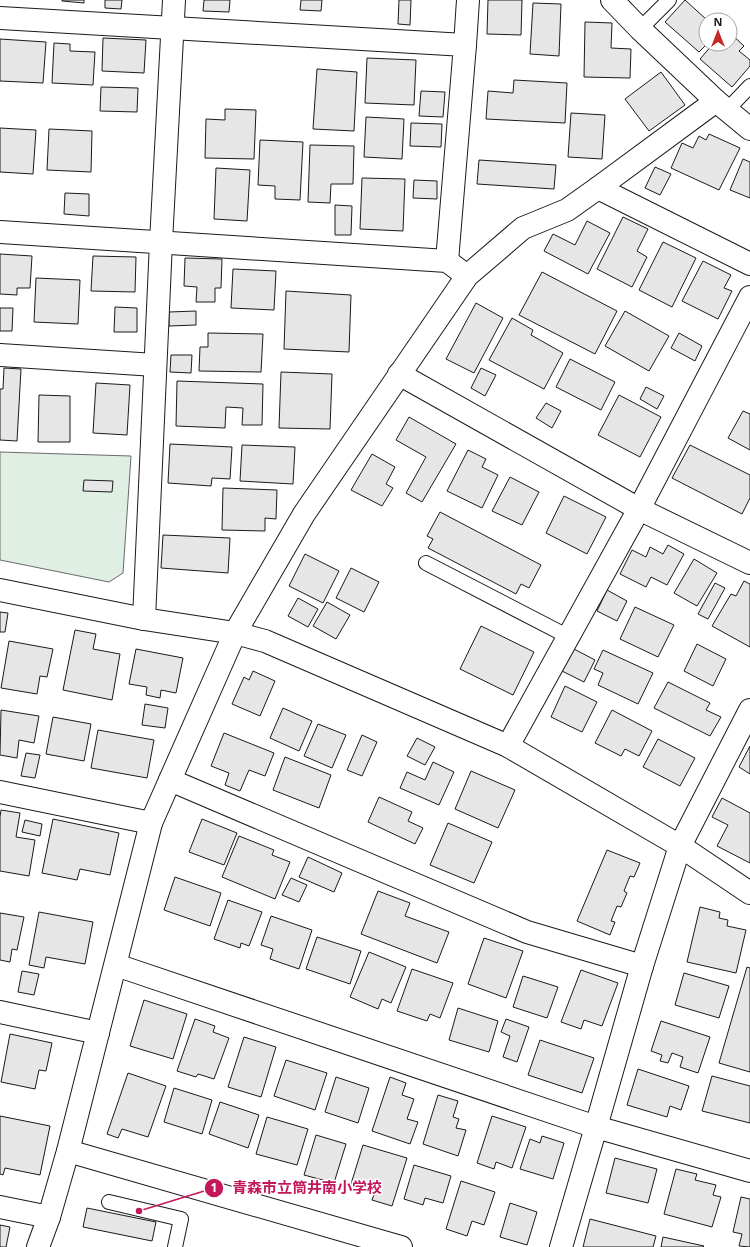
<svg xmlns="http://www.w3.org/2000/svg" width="750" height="1247" viewBox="0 0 750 1247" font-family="'Open Sans','Noto Sans JP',sans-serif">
  <rect width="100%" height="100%" fill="#fff"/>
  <!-- green -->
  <polygon fill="#e0efe3" stroke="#6a6a6a" points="0,452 131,456 123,573 109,582 0,560"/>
  <!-- building -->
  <g fill="#e6e6e6" stroke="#1a1a1a">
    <polygon points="62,0 84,0 84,3 62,1"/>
    <polygon points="105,0 122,0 121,9 105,8"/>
    <polygon points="204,0 230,0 229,12 203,11"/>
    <polygon points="301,0 322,0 321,11 300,10"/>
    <polygon points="399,0 411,0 410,25 398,24"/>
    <polygon points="488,0 522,0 521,35 487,34"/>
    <polygon points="685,0 707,20 711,16 715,20 706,20 707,44 699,52 665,22"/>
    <polygon points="533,3 561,4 559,56 530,54"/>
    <polygon points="585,22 612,23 611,48 631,49 630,78 584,77"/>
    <polygon points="730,33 744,46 739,51 750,60 750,66 732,87 700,59 713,44 730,44"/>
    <polygon points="103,38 146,40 144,73 102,71"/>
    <polygon points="0,39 46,42 43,83 0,81"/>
    <polygon points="54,43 70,44 70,51 95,52 93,85 52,83"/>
    <polygon points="367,58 416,60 414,105 365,103"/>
    <polygon points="317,69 357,72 354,131 313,129"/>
    <polygon points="661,72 685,105 649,131 625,99"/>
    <polygon points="514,80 567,83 565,123 486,119 488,91 513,93"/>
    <polygon points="101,87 138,88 137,112 100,111"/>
    <polygon points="421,91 445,92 443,117 419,116"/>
    <polygon points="225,109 256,110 254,159 205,158 206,119 225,120"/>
    <polygon points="571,113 605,115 602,159 568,157"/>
    <polygon points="366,117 404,119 402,159 364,157"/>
    <polygon points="411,123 442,124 441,147 410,146"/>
    <polygon points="0,128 36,130 33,174 0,172"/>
    <polygon points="49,129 92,131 91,172 47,170"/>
    <polygon points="709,134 740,148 719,190 671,168 682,143 693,148 699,136 706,140"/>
    <polygon points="260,140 303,142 300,200 275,199 275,186 258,185"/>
    <polygon points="310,145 354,146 353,184 331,184 330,203 308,202"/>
    <polygon points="743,159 750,162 750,198 730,190"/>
    <polygon points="479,160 556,165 554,189 477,184"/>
    <polygon points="655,167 671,174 660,195 645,188"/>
    <polygon points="216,168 250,170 247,221 214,219"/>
    <polygon points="362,178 405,179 403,231 360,229"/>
    <polygon points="414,180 437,181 437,199 413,198"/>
    <polygon points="65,193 89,194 89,216 64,214"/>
    <polygon points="335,205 352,206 351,235 335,235"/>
    <polygon points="623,217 648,229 637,251 647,257 632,287 597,269"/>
    <polygon points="587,221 610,233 588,274 544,251 553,234 575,245"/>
    <polygon points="663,242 696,258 672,307 639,290"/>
    <polygon points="0,254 32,256 30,288 17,288 17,295 0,294"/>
    <polygon points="93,256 136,257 135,292 91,291"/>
    <polygon points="185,258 222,259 221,288 215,288 215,302 196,302 197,287 184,286"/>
    <polygon points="703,261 731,275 724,288 732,291 718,319 682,301"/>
    <polygon points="233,269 276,271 274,310 231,308"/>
    <polygon points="542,272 617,311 595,354 519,315"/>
    <polygon points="36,278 80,280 78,324 34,322"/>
    <polygon points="286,291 351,295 349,352 284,349"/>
    <polygon points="476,303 503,318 474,373 446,359"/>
    <polygon points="115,307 137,308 137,332 114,332"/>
    <polygon points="0,308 13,308 12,331 0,331"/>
    <polygon points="196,311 196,325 169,326 169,312"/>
    <polygon points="625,311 669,336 649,371 605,346"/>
    <polygon points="512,318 533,330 531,335 563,353 544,389 489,360"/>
    <polygon points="208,333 263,334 261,372 199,371 200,347 208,347"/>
    <polygon points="679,333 702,346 695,361 671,348"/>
    <polygon points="171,355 192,355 191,373 170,372"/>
    <polygon points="570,359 615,382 601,410 556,387"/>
    <polygon points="4,368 21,369 17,441 0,440 0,389 3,389"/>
    <polygon points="481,368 496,375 485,396 471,388"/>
    <polygon points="281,372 332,374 330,429 279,428"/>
    <polygon points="177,381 263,384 262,425 242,425 243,408 226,407 225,428 176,426"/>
    <polygon points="96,383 130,385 127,435 93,433"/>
    <polygon points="646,387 664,396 657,409 640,399"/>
    <polygon points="39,395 70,396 70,442 38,442"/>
    <polygon points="619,395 661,417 640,457 598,435"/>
    <polygon points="546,403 561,411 552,428 536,418"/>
    <polygon points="743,411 750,414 750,450 728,438"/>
    <polygon points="409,417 456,444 422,502 406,493 426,457 396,440"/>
    <polygon points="170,444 232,447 230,479 212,478 211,486 168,483"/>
    <polygon points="242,445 295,447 293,484 240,481"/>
    <polygon points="690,445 750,475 750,498 742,514 672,478"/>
    <polygon points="468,450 486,459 482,467 498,475 482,508 447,491"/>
    <polygon points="372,454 395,467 386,484 393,488 382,506 351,490"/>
    <polygon points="510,477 539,492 522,525 492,511"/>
    <polygon points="84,480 113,481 112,492 83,491"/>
    <polygon points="223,488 277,490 276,519 265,518 265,531 222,530"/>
    <polygon points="564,496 606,517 587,554 546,533"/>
    <polygon points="440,512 541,565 529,588 521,584 516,594 428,548 433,539 427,536"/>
    <polygon points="163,535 230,538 228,573 161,568"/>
    <polygon points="668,545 684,554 667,585 651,577 646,587 620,574 632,550 646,557 650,547 663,554"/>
    <polygon points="305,554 339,571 323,603 289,586"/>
    <polygon points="694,559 717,573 697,606 674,593"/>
    <polygon points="351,568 379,582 364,612 336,598"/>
    <polygon points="744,581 750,584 750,647 712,626 731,594 736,596"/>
    <polygon points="715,583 725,588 708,619 698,614"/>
    <polygon points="607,590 627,601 617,621 597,611"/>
    <polygon points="298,598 318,609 308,627 288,616"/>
    <polygon points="327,602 350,615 336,639 313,626"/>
    <polygon points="635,607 674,625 658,657 620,639"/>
    <polygon points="0,612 8,613 5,632 0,632"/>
    <polygon points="481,626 534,652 513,695 460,669"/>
    <polygon points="75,630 96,634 93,649 120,654 112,700 63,690"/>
    <polygon points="9,641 53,649 47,677 40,676 37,694 1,688"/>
    <polygon points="697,644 726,659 713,686 684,671"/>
    <polygon points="136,649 183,658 176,693 161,690 160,698 146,695 147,687 129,684"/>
    <polygon points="574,649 595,660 584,682 562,671"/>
    <polygon points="603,650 653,673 638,704 598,685 603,673 594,669"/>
    <polygon points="253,671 275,681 260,716 232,704 244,677 249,680"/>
    <polygon points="668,682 710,703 706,710 721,717 710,736 654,708"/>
    <polygon points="565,686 597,702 582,732 551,717"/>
    <polygon points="145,704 168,708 165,728 142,725"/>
    <polygon points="283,708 312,721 299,751 270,738"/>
    <polygon points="1,710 39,716 34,743 19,740 17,758 0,755"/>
    <polygon points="612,710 652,731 639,756 625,749 621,756 595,743"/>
    <polygon points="53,717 91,724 84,761 46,754"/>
    <polygon points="318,724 346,735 332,768 304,756"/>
    <polygon points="98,730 154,740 147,778 91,768"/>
    <polygon points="224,733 274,753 265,776 249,770 240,791 225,785 229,773 211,766"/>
    <polygon points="362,735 377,742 362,776 347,770"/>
    <polygon points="417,738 435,747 425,765 407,756"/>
    <polygon points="658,739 695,758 680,786 643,767"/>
    <polygon points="750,746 750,774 739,767"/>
    <polygon points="26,753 40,755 35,778 21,776"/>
    <polygon points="285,757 331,775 319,808 273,790"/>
    <polygon points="433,762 454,772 439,805 400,788 407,772 425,780"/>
    <polygon points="471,771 515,790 498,828 455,809"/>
    <polygon points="379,797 412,812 408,821 423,828 415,844 368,822"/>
    <polygon points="722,798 750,813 750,863 717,846 728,825 712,817"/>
    <polygon points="1,810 20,813 16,837 35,840 29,876 0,871 0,817"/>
    <polygon points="53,819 119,833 110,875 80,869 77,880 42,873"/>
    <polygon points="202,819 237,833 224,865 189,852"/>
    <polygon points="25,820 42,824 40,836 22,832"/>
    <polygon points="448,823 492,842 474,883 430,865"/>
    <polygon points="239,836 274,850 272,855 290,862 275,899 222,877"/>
    <polygon points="607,850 640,863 634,877 630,876 624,891 627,893 621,907 617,906 611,921 615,922 610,935 577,921"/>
    <polygon points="308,857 342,873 334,892 299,877"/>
    <polygon points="175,877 221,893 210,926 164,910"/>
    <polygon points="291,878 307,885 299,902 282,895"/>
    <polygon points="378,891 410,903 405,916 449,932 437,963 361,934"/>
    <polygon points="228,900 262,912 249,946 241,943 240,948 214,939"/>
    <polygon points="700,907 720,912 719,918 728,920 727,926 746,930 736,973 687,962"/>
    <polygon points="39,912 93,922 85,964 46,957 44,968 29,965"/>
    <polygon points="0,913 24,917 17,950 12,949 10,962 0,960"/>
    <polygon points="271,916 312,930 299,969 270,959 273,949 261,945"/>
    <polygon points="317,937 361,951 350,984 306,969"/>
    <polygon points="484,938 523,951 506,998 468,984"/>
    <polygon points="369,952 406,967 391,1003 382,999 378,1009 350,997"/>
    <polygon points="747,967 750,968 750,1072 719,1063"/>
    <polygon points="412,969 453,983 440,1018 430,1014 427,1021 397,1011"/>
    <polygon points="581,970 618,983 602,1026 584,1020 581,1029 561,1022"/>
    <polygon points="22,971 39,974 34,995 18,992"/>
    <polygon points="684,973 729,986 719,1018 675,1005"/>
    <polygon points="523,976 558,987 547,1018 513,1007"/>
    <polygon points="144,1000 187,1014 173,1059 130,1046"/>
    <polygon points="458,1008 498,1021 489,1052 449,1040"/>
    <polygon points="195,1019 215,1026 213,1032 229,1038 214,1079 198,1074 196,1077 177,1071"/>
    <polygon points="506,1019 529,1027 517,1062 503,1057 510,1036 501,1032"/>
    <polygon points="661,1021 710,1037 698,1073 680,1067 683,1057 672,1053 668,1063 660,1061 662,1055 651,1051"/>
    <polygon points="10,1034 52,1043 46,1071 39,1070 35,1089 1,1082"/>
    <polygon points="244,1037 276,1047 261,1097 228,1087"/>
    <polygon points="540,1040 594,1058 582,1093 528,1075"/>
    <polygon points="286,1060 327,1073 315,1110 274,1096"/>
    <polygon points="638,1069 689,1086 681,1110 670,1106 667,1117 627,1105"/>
    <polygon points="128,1073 166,1086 148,1137 122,1129 118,1138 107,1134"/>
    <polygon points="712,1076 750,1086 750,1123 702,1111"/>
    <polygon points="336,1077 369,1088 358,1123 325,1112"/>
    <polygon points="390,1077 406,1083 402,1095 414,1099 407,1119 418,1122 410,1144 372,1131"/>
    <polygon points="174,1088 212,1100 202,1134 164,1122"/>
    <polygon points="438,1095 458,1101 453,1117 459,1119 456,1128 466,1130 458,1156 423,1144"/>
    <polygon points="220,1102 259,1115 248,1148 209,1134"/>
    <polygon points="0,1116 50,1126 40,1175 5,1168 3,1175 0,1174"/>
    <polygon points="492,1116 526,1127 512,1168 496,1162 494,1169 477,1163"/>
    <polygon points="267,1117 308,1129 297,1165 256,1154"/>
    <polygon points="316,1135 346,1144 334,1183 304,1175"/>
    <polygon points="542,1136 564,1143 553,1179 520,1169 530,1139 540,1143"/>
    <polygon points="363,1145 407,1158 392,1206 372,1200 375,1192 351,1184"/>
    <polygon points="615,1158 657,1169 648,1203 606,1193"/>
    <polygon points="414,1165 451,1176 443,1203 425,1198 423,1205 404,1199"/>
    <polygon points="676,1169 697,1174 695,1180 716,1185 713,1195 721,1197 712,1227 664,1214"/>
    <polygon points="461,1181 495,1192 484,1225 472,1221 467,1236 446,1229"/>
    <polygon points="741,1197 750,1199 750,1247 739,1246 742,1234 733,1232"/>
    <polygon points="510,1203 537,1212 527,1245 500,1237"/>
    <polygon points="87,1208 156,1222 152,1241 83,1227"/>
    <polygon points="590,1219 656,1236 653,1247 583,1247"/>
    <polygon points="0,1225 10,1227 6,1247 0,1247"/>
    <polygon points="663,1237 704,1246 703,1247 661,1247"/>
  </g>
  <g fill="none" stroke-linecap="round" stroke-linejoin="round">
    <defs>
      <g id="service">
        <polyline points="640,29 669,0"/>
        <polyline points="727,110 750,86"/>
        <polyline points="426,563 569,637"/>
        <polyline points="109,1202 181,1219 175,1247"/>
      </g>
      <g id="minor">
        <polyline points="612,0 640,29 716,101 750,129"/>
        <polyline points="0,18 465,45 447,261"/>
        <polyline points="465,45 468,0"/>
        <polyline points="598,188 750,264"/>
        <polyline points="0,232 447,261 459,270"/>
        <polyline points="0,355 155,365"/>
        <polyline points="399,374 639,509 750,563"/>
        <polyline points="0,590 144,619 235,633 265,641 508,746 680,846 750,893"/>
        <polyline points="144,619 161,242 174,0"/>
        <polyline points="508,746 639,509 750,297"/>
        <polyline points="170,780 527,932 642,966"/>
        <polyline points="0,792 151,823"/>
        <polyline points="116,965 596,1127 642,966 680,846 750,710"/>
        <polyline points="0,1012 98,1033"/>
        <polyline points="68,1151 401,1247"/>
        <polyline points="0,1207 49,1217"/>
        <polyline points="38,1247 49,1217 68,1151 151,823 235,633 304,514 467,276 523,228 567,210 598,188 716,101"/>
        <polyline points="561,1247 596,1127 750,1171"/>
      </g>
    </defs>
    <!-- service casing -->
    <use href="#service" stroke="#1a1a1a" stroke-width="16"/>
    <!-- minor casing -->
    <use href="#minor" stroke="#1a1a1a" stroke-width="24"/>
    <!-- service -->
    <use href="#service" stroke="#fff" stroke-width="14"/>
    <!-- minor -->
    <use href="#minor" stroke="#fff" stroke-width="22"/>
  </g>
  <!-- callouts -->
  <path fill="none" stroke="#c2185b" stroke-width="1.5" d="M139 1211L214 1188"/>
  <g fill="#c2185b" stroke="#fff" stroke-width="1.5">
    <circle cx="139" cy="1211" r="4"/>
    <circle cx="214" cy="1188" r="10"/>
  </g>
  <g font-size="12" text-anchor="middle" font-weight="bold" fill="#fff">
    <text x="214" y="1192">1</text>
  </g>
  <g font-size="15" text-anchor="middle" font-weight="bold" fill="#c2185b" stroke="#fff" stroke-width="3" stroke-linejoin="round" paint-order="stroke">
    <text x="307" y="1193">青森市立筒井南小学校</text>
  </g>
  <!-- north arrow -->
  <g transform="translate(718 32)"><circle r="19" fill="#ffffff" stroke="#a3a3a3"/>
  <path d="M0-3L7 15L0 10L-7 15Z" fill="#c62828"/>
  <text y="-6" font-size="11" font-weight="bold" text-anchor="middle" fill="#1a1a1a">N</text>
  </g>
</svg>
